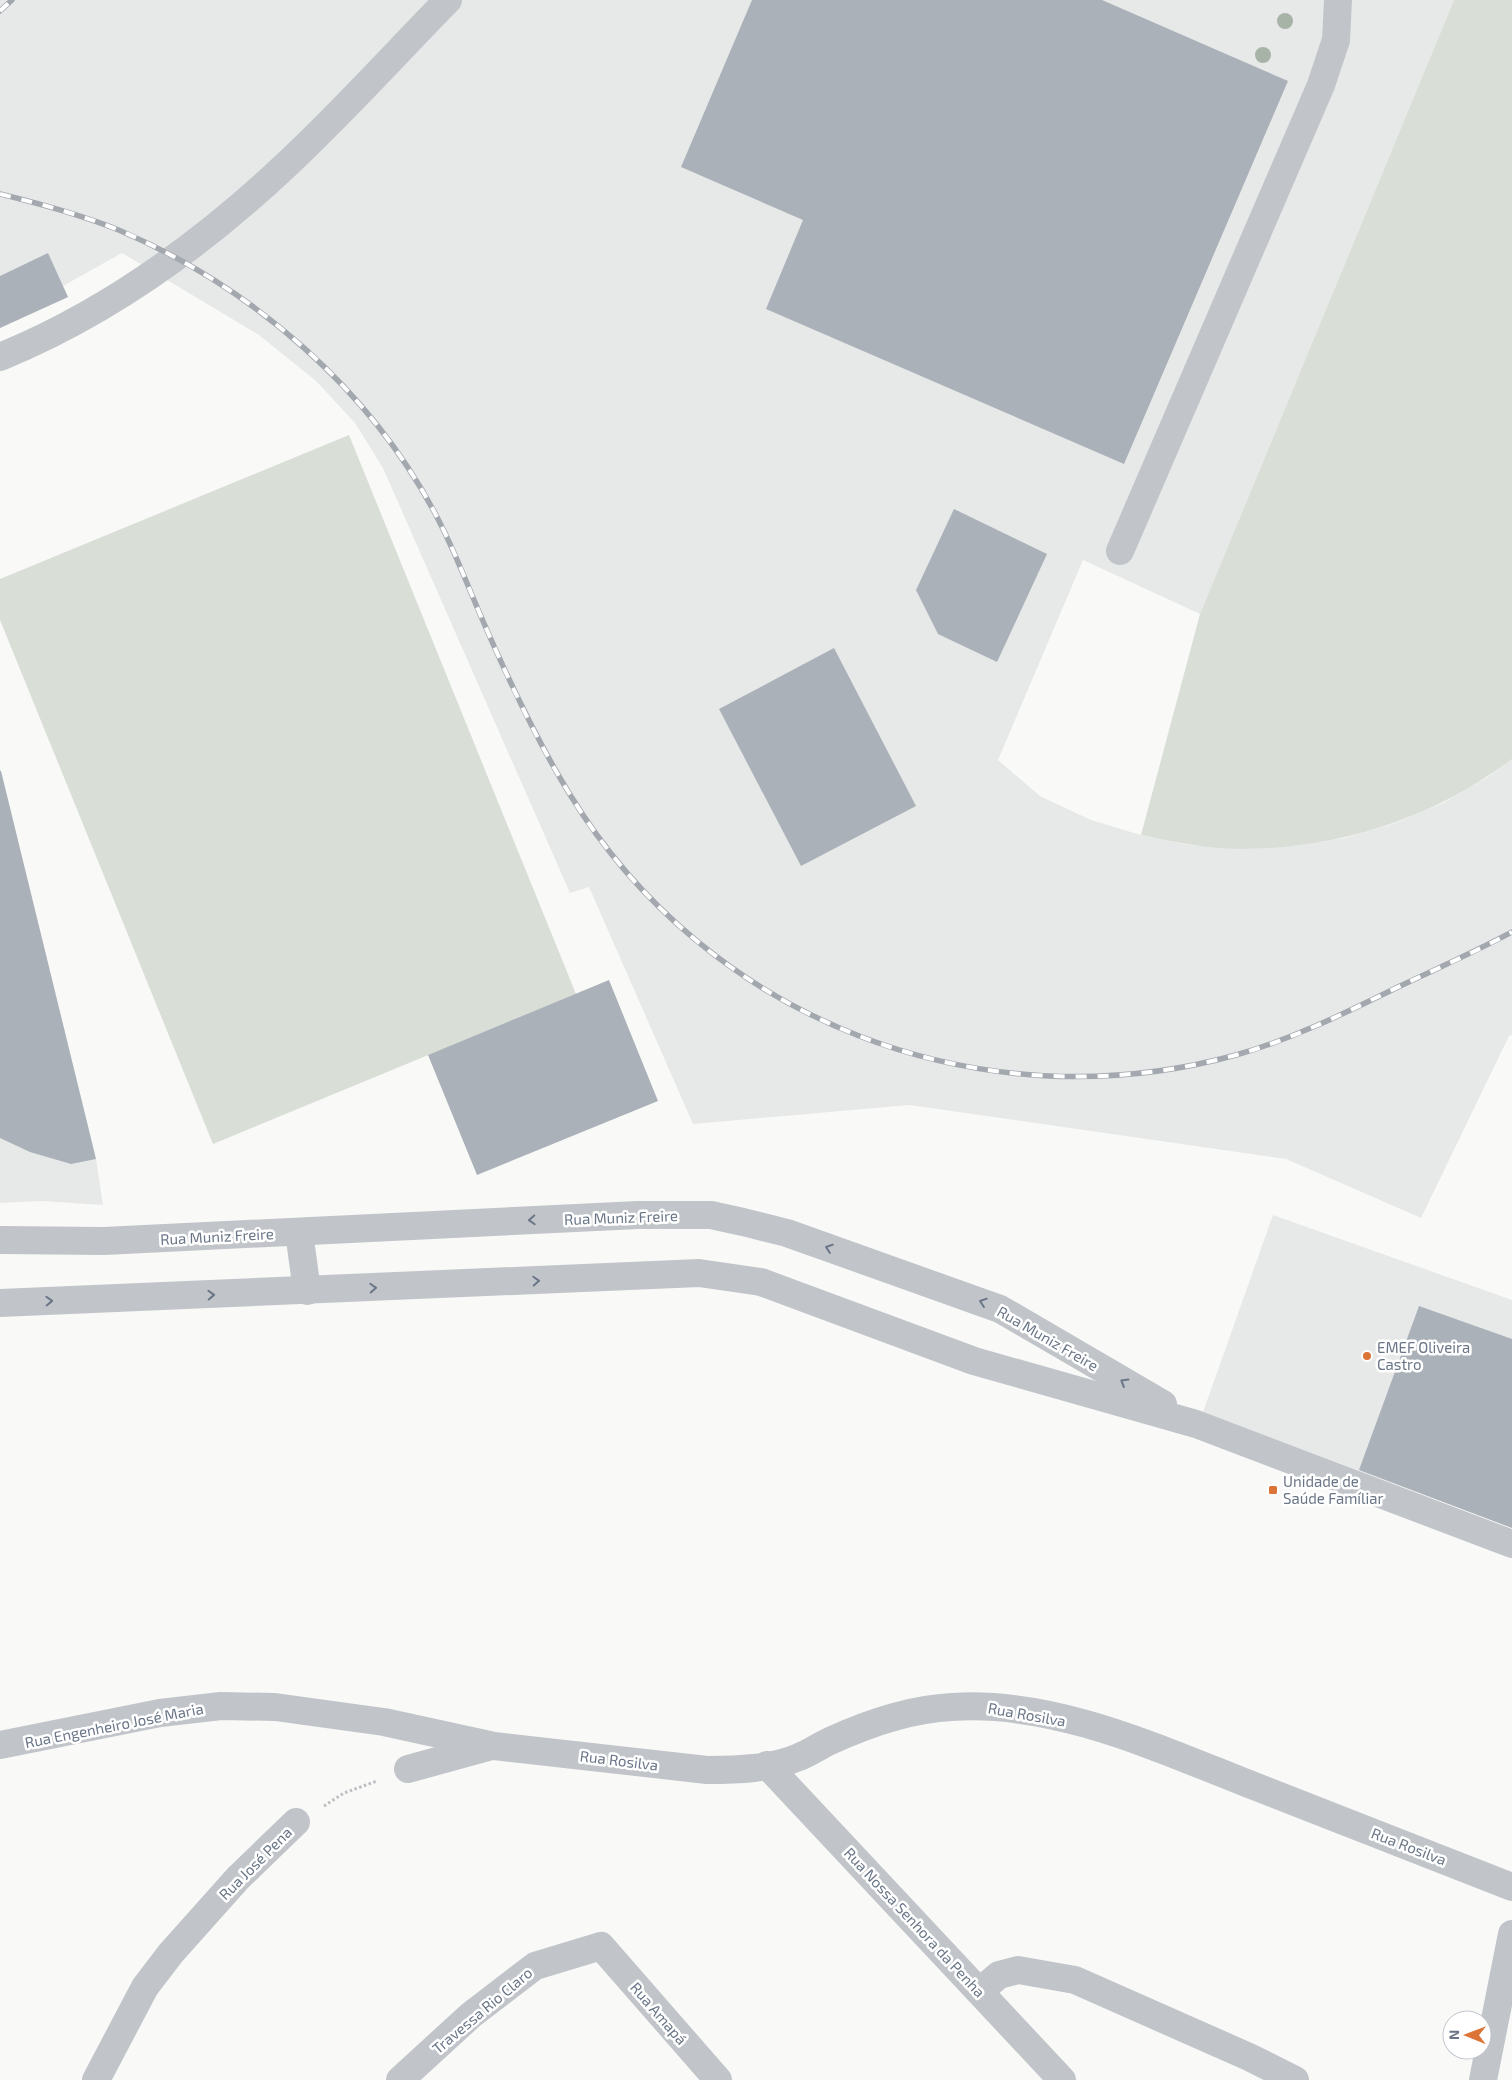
<svg xmlns="http://www.w3.org/2000/svg" width="1512" height="2080" viewBox="0 0 1512 2080" font-family="'Exo 2',sans-serif">
  <rect width="100%" height="100%" fill="#f9faf8"/>
  <!-- built -->
  <g fill="#e7e9e9">
    <polygon points="0,0 1454,0 1200,614 1083,560 998,760 1040,796 1091,820 1141,835 1189,845 1241,849 1293,846 1345,838 1395,823 1443,803 1488,777 1512,759 1512,1035 1509,1036 1421,1218 1286,1159 909,1105 693,1124 589,887 570,893 383,468 355,423 316,381 259,335 122,253 63,286 68,297 0,328"/>
    <polygon points="0,768 96,1159 103,1205 41,1201 0,1203"/>
    <polygon points="1273,1215 1512,1300 1512,1528 1203,1412"/>
  </g>
  <!-- green -->
  <g fill="#d9ded7">
    <path d="M 1454,0 L 1512,0 L 1512,759 C 1434,818 1341,848 1243,849 C 1208,849 1174,842 1141,835 L 1200,614 Z"/>
    <polygon points="349,435 576,994 213,1144 0,620 0,579"/>
  </g>
  <!-- building -->
  <g fill="#aab1b8">
    <polygon points="752,0 1102,0 1288,81 1124,464 766,309 803,220 681,167"/>
    <polygon points="48,253 68,297 0,328 0,276"/>
    <polygon points="954,509 1047,554 997,662 938,634 916,590"/>
    <polygon points="834,648 916,806 801,866 719,709"/>
    <polygon points="0,771 1,771 96,1159 71,1164 30,1152 0,1138"/>
    <polygon points="609,980 658,1101 477,1175 428,1055"/>
    <polygon points="1419,1306 1512,1339 1512,1528 1359,1470"/>
  </g>
  <g fill="none" stroke-linecap="round" stroke-linejoin="round">
    <!-- path -->
    <polyline stroke="#bcbec1" stroke-width="3" stroke-dasharray="2.5 2.5" stroke-linecap="butt" points="324,1806 344,1793 377,1781"/>
    <!-- minor -->
    <g stroke="#c1c4c9" stroke-width="28">
      <path d="M 0,357 C 105,314 202,244 284,167 C 341,114 394,55 448,0"/>
      <polyline points="1120,551 1321,85 1336,40 1338,0"/>
      <polyline points="299,1232 307,1291"/>
      <polyline points="0,1240 104,1241 638,1215 711,1215 743,1222 787,1233 1000,1309 1163,1404"/>
      <polyline points="0,1303 699,1273 761,1282 974,1361 1196,1424 1512,1544"/>
      <path d="M 0,1745 L 160,1713 L 221,1706 L 275,1707 L 384,1722 L 494,1746 L 707,1770 C 737,1770 771,1769 799,1757 C 810,1753 819,1746 830,1741 C 867,1724 910,1709 952,1707 C 1056,1700 1159,1749 1254,1786 C 1340,1820 1426,1853 1512,1887"/>
      <polyline points="767,1765 1062,2080"/>
      <polyline points="408,1769 488,1747"/>
      <polyline points="980,1991 999,1975 1018,1970 1075,1980 1249,2057 1295,2080"/>
      <polyline points="96,2080 145,1987 171,1953 238,1878 296,1822"/>
      <polyline points="400,2080 471,2015 535,1966 601,1946 718,2080"/>
      <polyline points="1483,2080 1512,1934"/>
    </g>
    <defs>
      <g id="rail">
        <polyline points="0,11 12,0"/>
        <path d="M 0,194 C 41,204 82,215 121,231 C 253,288 373,391 439,521 C 457,556 470,592 486,628 C 510,683 537,741 569,793 C 707,1021 981,1125 1236,1055 C 1293,1039 1345,1013 1398,987 C 1436,969 1475,952 1512,932"/>
      </g>
    </defs>
    <!-- rail casing -->
    <use href="#rail" stroke="#a3a8af" stroke-width="5.5"/>
    <!-- rail -->
    <use href="#rail" stroke="#fff" stroke-width="4" stroke-dasharray="11" stroke-linecap="butt"/>
  </g>
  <!-- trees -->
  <g fill="#a8b3a7">
    <circle cx="1285" cy="21" r="8"/>
    <circle cx="1263" cy="55" r="8"/>
  </g>
  <!-- one-way arrows -->
  <defs><path id="oneway-chevron" d="M-2-3.5L2.5 0L-2 3.5" fill="none" stroke-width="1.6" stroke-linecap="round" stroke-linejoin="round" transform="scale(1.25)"/></defs>
  <g stroke="#6a7687">
    <use href="#oneway-chevron" transform="translate(532 1220) rotate(177)"/>
    <use href="#oneway-chevron" transform="translate(829 1248) rotate(-161)"/>
    <use href="#oneway-chevron" transform="translate(536 1281) rotate(-3)"/>
    <use href="#oneway-chevron" transform="translate(373 1288) rotate(-3)"/>
    <use href="#oneway-chevron" transform="translate(211 1295) rotate(-2)"/>
    <use href="#oneway-chevron" transform="translate(49 1301) rotate(-2)"/>
    <use href="#oneway-chevron" transform="translate(983 1302) rotate(-161)"/>
    <use href="#oneway-chevron" transform="translate(1124 1382) rotate(-149)"/>
  </g>
  <!-- markers -->
  <g fill="#db7436" stroke="#fff" stroke-width="2">
    <circle cx="1367" cy="1356" r="5"/>
    <rect x="1268" y="1485" width="10" height="10" rx="2.5"/>
  </g>
  <g text-anchor="middle" dominant-baseline="central" stroke-width="5" stroke-linejoin="round" paint-order="stroke">
    <!-- street labels -->
    <g font-size="15" fill="#6a7687" stroke="#fff">
      <text transform="translate(621 1217) rotate(-2)">Rua Muniz Freire</text>
      <text transform="translate(217 1236) rotate(-3)">Rua Muniz Freire</text>
      <text transform="translate(1048 1338) rotate(30)">Rua Muniz Freire</text>
      <text transform="translate(1027 1714) rotate(10)">Rua Rosilva</text>
      <text transform="translate(114 1725) rotate(-11)">Rua Engenheiro José Maria</text>
      <text transform="translate(619 1760) rotate(7)">Rua Rosilva</text>
      <text transform="translate(1409 1846) rotate(21)">Rua Rosilva</text>
      <text transform="translate(255 1863) rotate(-45)">Rua José Pena</text>
      <text transform="translate(915 1922) rotate(47)">Rua Nossa Senhora da Penha</text>
      <text transform="translate(482 2010) rotate(-40)">Travessa Rio Claro</text>
      <text transform="translate(659 2013) rotate(49)">Rua Amapá</text>
    </g>
    <!-- poi labels -->
    <g font-size="15" fill="#6a7687" stroke="#fff" text-anchor="start">
      <text x="1377" y="1347">EMEF Oliveira<tspan x="1377" dy="17">Castro</tspan></text>
      <text x="1283" y="1481">Unidade de<tspan x="1283" dy="17">Saúde Famíliar</tspan></text>
    </g>
  </g>
  <!-- north arrow -->
  <g transform="translate(1467 2035) rotate(271)"><circle r="24" fill="#ffffff" stroke="#c3c8cf"/>
  <path d="M0-4L9 19L0 12L-9 19Z" fill="#db7436"/>
  <text y="-8" font-size="14" font-weight="bold" text-anchor="middle" fill="#6a7687">N</text>
  </g>
</svg>
